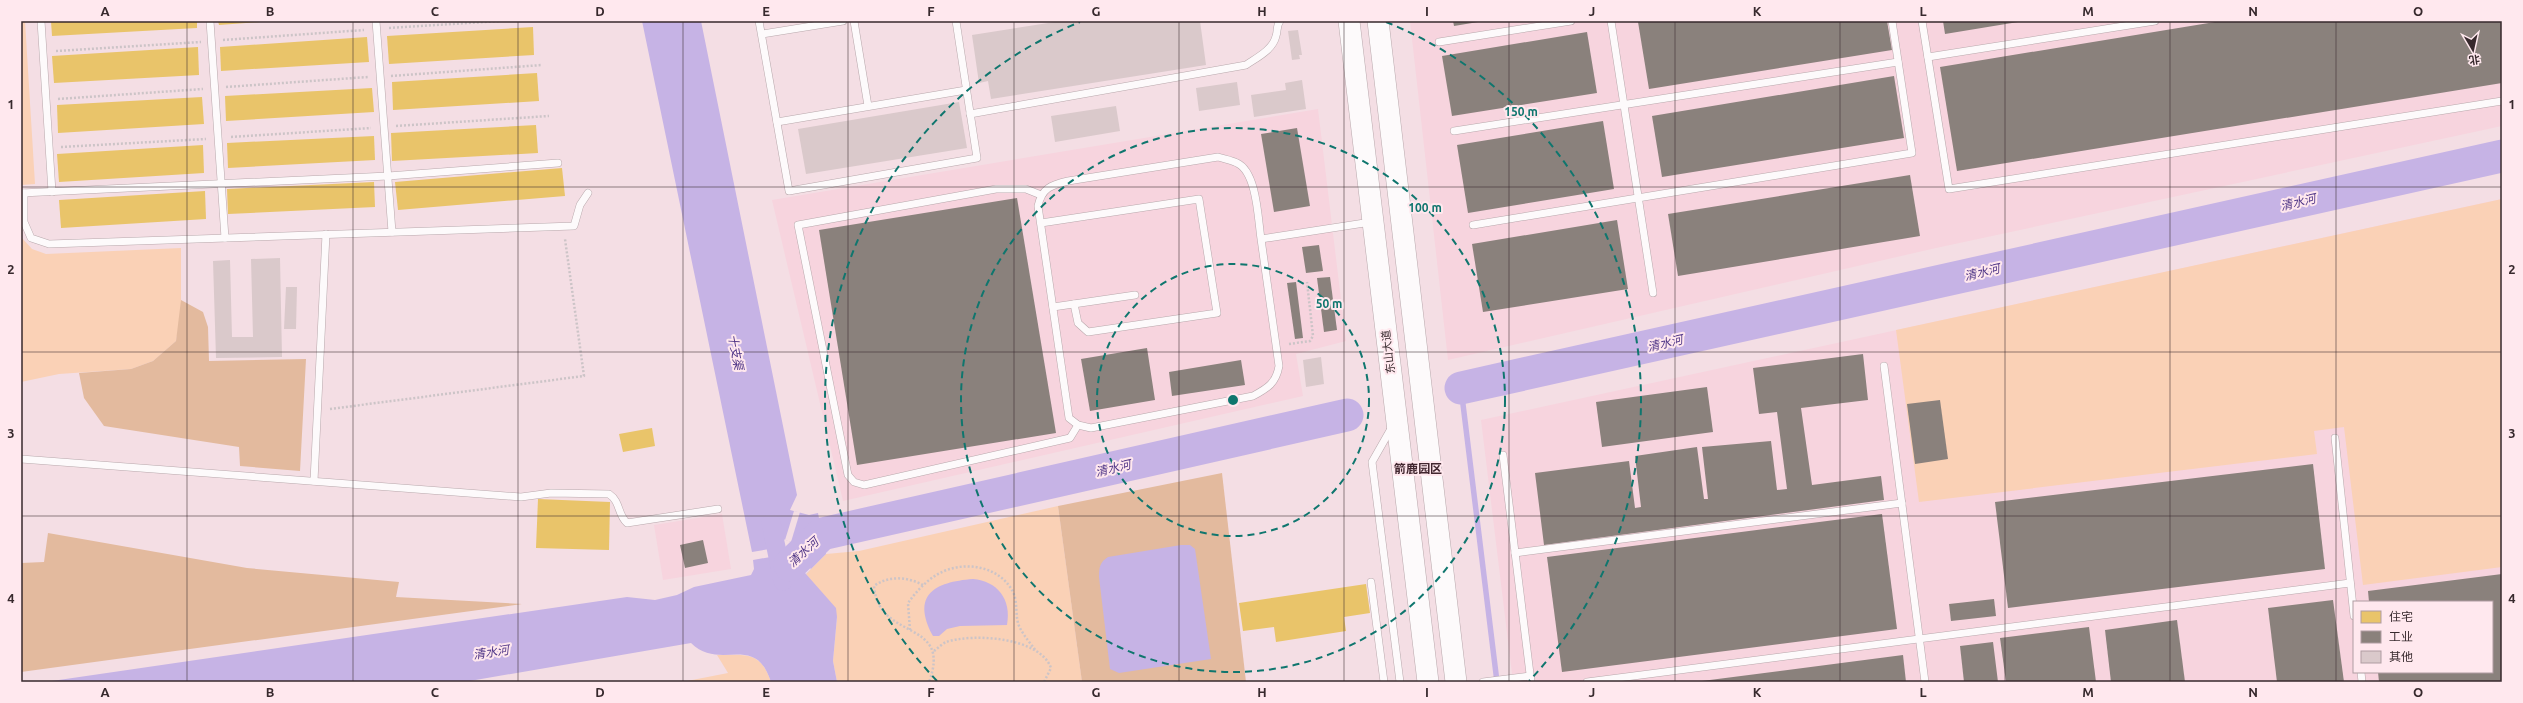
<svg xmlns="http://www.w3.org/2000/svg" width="2523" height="703" viewBox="0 0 2523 703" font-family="Ubuntu,'Noto Sans SC',sans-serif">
  <rect width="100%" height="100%" fill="#f4dee4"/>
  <!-- built -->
  <g fill="#f7d4de" fill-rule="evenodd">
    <polygon points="1410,21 2502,21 2502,126 1936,248 1448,360"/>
    <polygon points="1318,109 1346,341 1296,354 1303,396 843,501 772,200"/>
    <path d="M 2502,199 L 2502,682 L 1513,682 L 1481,420 ZM 2354,602 L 2492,602 L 2492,672 L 2354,672 Z"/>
    <polygon points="722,514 731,569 663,580 654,525"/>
  </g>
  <!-- green -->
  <g fill="#fad1b6">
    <polygon points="21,21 25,21 35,184 21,185"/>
    <polygon points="2502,199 2502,567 2363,585 2344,427 2314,431 2317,454 1919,502 1896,330"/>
    <polygon points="21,237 32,249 46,254 181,248 181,313 176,341 153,361 131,369 59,374 21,382"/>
    <polygon points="1058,506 1082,682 837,682 833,661 837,617 806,574 826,554 859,551"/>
    <path d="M 717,655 C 746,655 761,651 771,682 L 682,682 L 728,673 Z"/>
  </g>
  <!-- forest -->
  <g fill="#e3ba9e">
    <polygon points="181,300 203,312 208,327 209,361 306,359 300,471 240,466 239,447 104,426 84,398 79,373 131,369 153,361 176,341"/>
    <polygon points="1222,473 1246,682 1082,682 1058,506"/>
    <polygon points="48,533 247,568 399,582 396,597 522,604 21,672 21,563 44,562"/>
  </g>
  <!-- water -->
  <g fill="#c6b3e5">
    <path d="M 642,21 L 701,21 L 797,495 L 790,510 L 809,515 L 818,513 L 826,554 L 806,574 L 836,608 L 837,617 L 833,661 L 837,682 L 771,682 C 755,632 720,672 691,643 L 464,682 L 45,682 L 627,597 L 655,600 L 677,595 L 694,587 L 751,575 L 754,569 L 753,560 L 782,555 L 784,562 L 800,545 L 780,538 L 781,547 L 752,552 Z"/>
    <path d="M 1181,545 L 1190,545 L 1195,549 L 1211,659 L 1119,673 L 1110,669 L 1099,577 C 1099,567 1100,562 1108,557 Z"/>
    <path d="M 973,579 C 997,581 1012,599 1007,625 L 960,626 L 947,629 L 939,636 L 933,636 C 911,595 934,582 973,579 Z"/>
  </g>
  <!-- pier -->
  <g fill="#f4dee4">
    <polygon points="794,511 800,512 791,542 785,540"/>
    <polygon points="794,552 811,569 806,574 789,557"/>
  </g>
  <!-- homes -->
  <g fill="#e9c46a">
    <polygon points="51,21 197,21 197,28 52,36"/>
    <polygon points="218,21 260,21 260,22 219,25"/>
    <polygon points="533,27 534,55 389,64 387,36"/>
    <polygon points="367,37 369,62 221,71 220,47"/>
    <polygon points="198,47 199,75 54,83 52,56"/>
    <polygon points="537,73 539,101 393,110 392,82"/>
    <polygon points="372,88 374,112 226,121 225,96"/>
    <polygon points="202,97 204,124 58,133 57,105"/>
    <polygon points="536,125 538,153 392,161 391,133"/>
    <polygon points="374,136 375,160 228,168 227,143"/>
    <polygon points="203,145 204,173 59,182 57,154"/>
    <polygon points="562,168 565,196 398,210 395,182"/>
    <polygon points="374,182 375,207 228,214 227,189"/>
    <polygon points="205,191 206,219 61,228 59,200"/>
    <polygon points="652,428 655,446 623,452 619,434"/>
    <polygon points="538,499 610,502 609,550 536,548"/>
    <polygon points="1366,584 1370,613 1344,617 1346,631 1276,642 1274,627 1243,631 1239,603"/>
  </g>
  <!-- industry -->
  <g fill="#8a817c">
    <polygon points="1453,21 1478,21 1478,22 1454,26"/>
    <polygon points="1887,21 1892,50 1649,89 1638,22"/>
    <polygon points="1943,21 2018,21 2018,22 1945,34"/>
    <polygon points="2221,21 2502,21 2502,83 1957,171 1940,67"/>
    <polygon points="1587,32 1597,93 1452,116 1442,56"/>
    <polygon points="1894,76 1904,138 1662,177 1652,116"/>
    <polygon points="1603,121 1614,189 1468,213 1457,145"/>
    <polygon points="1297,128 1310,206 1274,212 1261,134"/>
    <polygon points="1910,175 1920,236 1678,276 1668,214"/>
    <polygon points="1017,198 1056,433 857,465 819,230"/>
    <polygon points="1617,220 1628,289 1483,312 1472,244"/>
    <polygon points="1319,245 1323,271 1306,273 1302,247"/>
    <polygon points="1330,277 1337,330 1324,332 1317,278"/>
    <polygon points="1296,282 1303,338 1295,339 1287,283"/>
    <polygon points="1147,348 1155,400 1090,411 1081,359"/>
    <polygon points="1863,354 1868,400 1801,408 1812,485 1881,476 1884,500 1544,545 1535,473 1629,461 1635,508 1641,507 1635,456 1697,447 1704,499 1708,499 1702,447 1771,441 1777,490 1787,489 1777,412 1759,414 1753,368"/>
    <polygon points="1241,360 1245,385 1172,396 1169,372"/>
    <polygon points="1707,387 1713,432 1602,447 1596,402"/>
    <polygon points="1940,400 1948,459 1915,464 1907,404"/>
    <polygon points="2313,464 2325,569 2008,608 1995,502"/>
    <polygon points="1882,514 1897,629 1562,672 1547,557"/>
    <polygon points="703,540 708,563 685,568 680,545"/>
    <polygon points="2502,574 2502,682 2379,682 2378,672 2492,672 2492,602 2369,602 2368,591"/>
    <polygon points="1994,599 1996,616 1951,621 1949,604"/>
    <polygon points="2333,600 2344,682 2277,682 2268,608"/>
    <polygon points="2177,620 2185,682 2111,682 2105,630"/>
    <polygon points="2089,627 2096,682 2006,682 2000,638"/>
    <polygon points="1993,642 1998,682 1964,682 1960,646"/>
    <polygon points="1903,655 1906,682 1702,682 1702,681"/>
  </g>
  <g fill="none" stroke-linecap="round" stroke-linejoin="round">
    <!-- stream -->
    <polyline stroke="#c6b3e5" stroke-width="5.5" points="1461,388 1497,682"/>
    <!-- canal -->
    <polyline stroke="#c6b3e5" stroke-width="19" points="771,523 783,581"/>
    <!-- river -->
    <g stroke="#c6b3e5" stroke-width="33">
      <polyline points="1461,388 2502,156"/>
      <polyline points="790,565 822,534 1347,415"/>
    </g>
  </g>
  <!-- building -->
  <g fill="#dac9cb">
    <polygon points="1061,21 1200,21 1206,65 991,99 988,81 979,83 972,35"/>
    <polygon points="1298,30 1302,55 1299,55 1300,59 1292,60 1288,31"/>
    <polygon points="1302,80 1306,109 1254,117 1251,95 1286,90 1285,83"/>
    <polygon points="1237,82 1240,105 1199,111 1196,88"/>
    <polygon points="959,102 967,148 806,174 798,129"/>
    <polygon points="1116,106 1120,131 1055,142 1051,116"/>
    <polygon points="280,258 282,357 216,358 213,261 230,260 232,337 253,337 251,259"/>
    <polygon points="286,287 297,287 296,329 284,329"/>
    <polygon points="1321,357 1324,384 1306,387 1303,360"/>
  </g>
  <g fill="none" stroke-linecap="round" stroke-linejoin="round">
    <defs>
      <g id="lane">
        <polyline points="41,21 52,192"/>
        <polyline points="210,21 225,238"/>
        <polyline points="376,21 392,232"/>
        <polyline points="759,21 789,191 977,158 956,21"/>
        <polyline points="854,21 868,106"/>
        <polyline points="1611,21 1653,293"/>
        <polyline points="1922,21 1949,189 2502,101"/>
        <polyline points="762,34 843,21"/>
        <polyline points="1439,42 1571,21"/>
        <polyline points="1928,57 2155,21"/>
        <path d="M 970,114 L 1246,65 C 1256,58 1273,50 1276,36 C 1278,31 1276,26 1280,21"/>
        <polyline points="777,122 966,90"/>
        <polyline points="1454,131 1898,62"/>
        <polyline points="21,193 388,176 558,163"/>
        <polyline points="24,193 24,222 31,238 49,244 574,226 580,205 588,193"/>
        <polyline points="1041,195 1026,189 996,189 798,225 848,475 854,482 864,485 1070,438 1078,425"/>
        <polyline points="1041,223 1199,199 1217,313 1088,332 1078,323 1074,304"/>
        <polyline points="1473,225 1912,153 1892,21"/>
        <path d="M 1261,239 C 1258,219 1257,172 1237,163 C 1231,160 1224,159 1218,157 L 1068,181 C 1051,185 1042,188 1038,206 L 1069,418 L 1078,425 L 1091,428 L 1253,396 C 1268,388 1276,383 1279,366 L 1261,239 L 1371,222"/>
        <polyline points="1053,307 1135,295"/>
        <polyline points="1884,366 1925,682"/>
        <polyline points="1392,427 1372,462 1400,682"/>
        <polyline points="2335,438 2354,616"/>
        <polyline points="1503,455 1531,682"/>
        <path d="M 21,459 L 521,497 L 551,493 L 609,494 C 621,502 617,514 627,523 L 718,509"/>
        <polyline points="314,481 326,234"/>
        <polyline points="1515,553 1902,503"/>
        <polyline points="1371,582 1384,682"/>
        <polyline points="2361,672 2362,682"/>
        <polyline points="1483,682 1530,676"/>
        <polyline points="1587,682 2350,583"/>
      </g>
      <g id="secondary">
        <polyline points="1349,21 1428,682"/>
        <polyline points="1378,21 1456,682"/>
      </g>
    </defs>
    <!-- lane casing -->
    <use href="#lane" stroke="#b8a8ac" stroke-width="8"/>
    <!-- secondary casing -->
    <use href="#secondary" stroke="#b8a8ac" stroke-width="22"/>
    <!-- path -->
    <g stroke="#ccc4c7" stroke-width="2.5" stroke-dasharray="2 2" stroke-linecap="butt">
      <polyline points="389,28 500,21"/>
      <polyline points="223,40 364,30"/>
      <polyline points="56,51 201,42"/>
      <polyline points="391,76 542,65"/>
      <polyline points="226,87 368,77"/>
      <polyline points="58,99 203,89"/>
      <polyline points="396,126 549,116"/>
      <polyline points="231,137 371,128"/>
      <polyline points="61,147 206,139"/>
      <polyline points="1289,344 1310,341 1313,336 1307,282"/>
      <polyline points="330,409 584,376 565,239"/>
      <path d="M 923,585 C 908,577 889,575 874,586 C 878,642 953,618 929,682"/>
      <path d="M 910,630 L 908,603 C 918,589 932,574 950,569 C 972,562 1000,569 1012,590 C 1019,602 1014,617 1020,628 C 1024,636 1031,644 1036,651"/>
      <path d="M 934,651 C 938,648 942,644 946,642 C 973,633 1040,637 1051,668 L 1044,682"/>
    </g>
    <!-- lane -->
    <use href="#lane" stroke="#fdfafb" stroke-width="7"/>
    <!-- secondary -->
    <use href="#secondary" stroke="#fdfafb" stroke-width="21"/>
  </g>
  <!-- grid -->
  <path fill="none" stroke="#37292d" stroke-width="1" stroke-opacity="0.55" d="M 187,21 L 187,682M 353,21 L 353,682M 518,21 L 518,682M 683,21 L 683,682M 848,21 L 848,682M 1014,21 L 1014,682M 1179,21 L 1179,682M 1344,21 L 1344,682M 1509,21 L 1509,682M 1675,21 L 1675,682M 1840,21 L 1840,682M 2005,21 L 2005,682M 2170,21 L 2170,682M 2336,21 L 2336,682M 21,187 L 2502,187M 21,352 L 2502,352M 21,516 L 2502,516"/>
  <!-- distance rings -->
  <g fill="none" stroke="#0f766e" stroke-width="2" stroke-dasharray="7 5">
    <circle cx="1233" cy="400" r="136"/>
    <circle cx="1233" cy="400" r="272"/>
    <path d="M937 681A408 408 0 0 1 1080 22M1386 22A408 408 0 0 1 1529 681"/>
  </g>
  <g text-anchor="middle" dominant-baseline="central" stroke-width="4" stroke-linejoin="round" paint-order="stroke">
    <!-- street labels -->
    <g font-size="11" fill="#37292d" stroke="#ffe8ee">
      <text transform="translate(1388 352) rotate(-97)">东山大道</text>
    </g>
    <!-- water labels -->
    <g font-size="12" font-style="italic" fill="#503687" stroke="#ffe8ee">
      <text transform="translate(2298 202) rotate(-13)">清水河</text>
      <text transform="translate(1982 272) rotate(-13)">清水河</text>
      <text transform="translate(1665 343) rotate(-13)">清水河</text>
      <text transform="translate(736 352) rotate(79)">十支渠</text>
      <text transform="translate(1113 468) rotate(-13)">清水河</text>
      <text transform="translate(803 552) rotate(-42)">清水河</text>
      <text transform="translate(491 652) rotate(-8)">清水河</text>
    </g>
    <!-- neighbourhood labels -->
    <g font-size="12" font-weight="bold" fill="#41262f" stroke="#ffe8ee">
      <text x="1418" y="468">箭鹿园区</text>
    </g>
  </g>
  <circle cx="1233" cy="400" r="6" fill="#0f766e" stroke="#ffe8ee" stroke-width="2"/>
  <g font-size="12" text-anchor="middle" font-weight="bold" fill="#0f766e" stroke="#ffe8ee" stroke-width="4" stroke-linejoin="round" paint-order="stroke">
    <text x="1521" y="116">150 m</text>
    <text x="1425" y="212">100 m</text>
    <text x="1329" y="308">50 m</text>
  </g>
  <!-- border -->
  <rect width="2523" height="703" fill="none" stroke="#ffe8ee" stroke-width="44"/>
  <!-- legend -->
  <rect x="2353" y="601" width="140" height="72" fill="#ffe8ee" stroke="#af9ca1"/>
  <rect x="2361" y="611" width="20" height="12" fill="#e9c46a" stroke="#af9ca1"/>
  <text x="2389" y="621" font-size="12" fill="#37292d">住宅</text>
  <rect x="2361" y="631" width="20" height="12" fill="#8a817c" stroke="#af9ca1"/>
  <text x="2389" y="641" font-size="12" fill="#37292d">工业</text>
  <rect x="2361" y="651" width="20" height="12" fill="#dac9cb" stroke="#af9ca1"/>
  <text x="2389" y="661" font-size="12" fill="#37292d">其他</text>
  <!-- north arrow -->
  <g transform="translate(2473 50) rotate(171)" stroke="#ffe8ee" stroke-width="3" paint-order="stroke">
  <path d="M0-3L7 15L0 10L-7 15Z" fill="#37292d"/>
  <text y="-6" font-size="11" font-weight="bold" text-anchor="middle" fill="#37292d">北</text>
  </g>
  <rect x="22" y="22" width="2479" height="659" fill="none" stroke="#37292d" stroke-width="1.5"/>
  <g font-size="13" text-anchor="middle" font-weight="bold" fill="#37292d">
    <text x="105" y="16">A</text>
    <text x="270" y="16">B</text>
    <text x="435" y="16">C</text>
    <text x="600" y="16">D</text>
    <text x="766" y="16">E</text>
    <text x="931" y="16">F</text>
    <text x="1096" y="16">G</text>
    <text x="1262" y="16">H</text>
    <text x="1427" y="16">I</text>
    <text x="1592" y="16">J</text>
    <text x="1757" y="16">K</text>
    <text x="1923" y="16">L</text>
    <text x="2088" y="16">M</text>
    <text x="2253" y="16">N</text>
    <text x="2418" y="16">O</text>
    <text x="11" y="109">1</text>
    <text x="2512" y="109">1</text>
    <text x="11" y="274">2</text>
    <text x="2512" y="274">2</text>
    <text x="11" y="438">3</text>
    <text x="2512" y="438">3</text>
    <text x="11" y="603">4</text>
    <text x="2512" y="603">4</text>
    <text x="105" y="697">A</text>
    <text x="270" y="697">B</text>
    <text x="435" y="697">C</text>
    <text x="600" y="697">D</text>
    <text x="766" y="697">E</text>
    <text x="931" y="697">F</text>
    <text x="1096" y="697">G</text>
    <text x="1262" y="697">H</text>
    <text x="1427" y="697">I</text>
    <text x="1592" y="697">J</text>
    <text x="1757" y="697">K</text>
    <text x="1923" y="697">L</text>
    <text x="2088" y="697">M</text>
    <text x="2253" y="697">N</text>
    <text x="2418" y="697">O</text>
  </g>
</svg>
